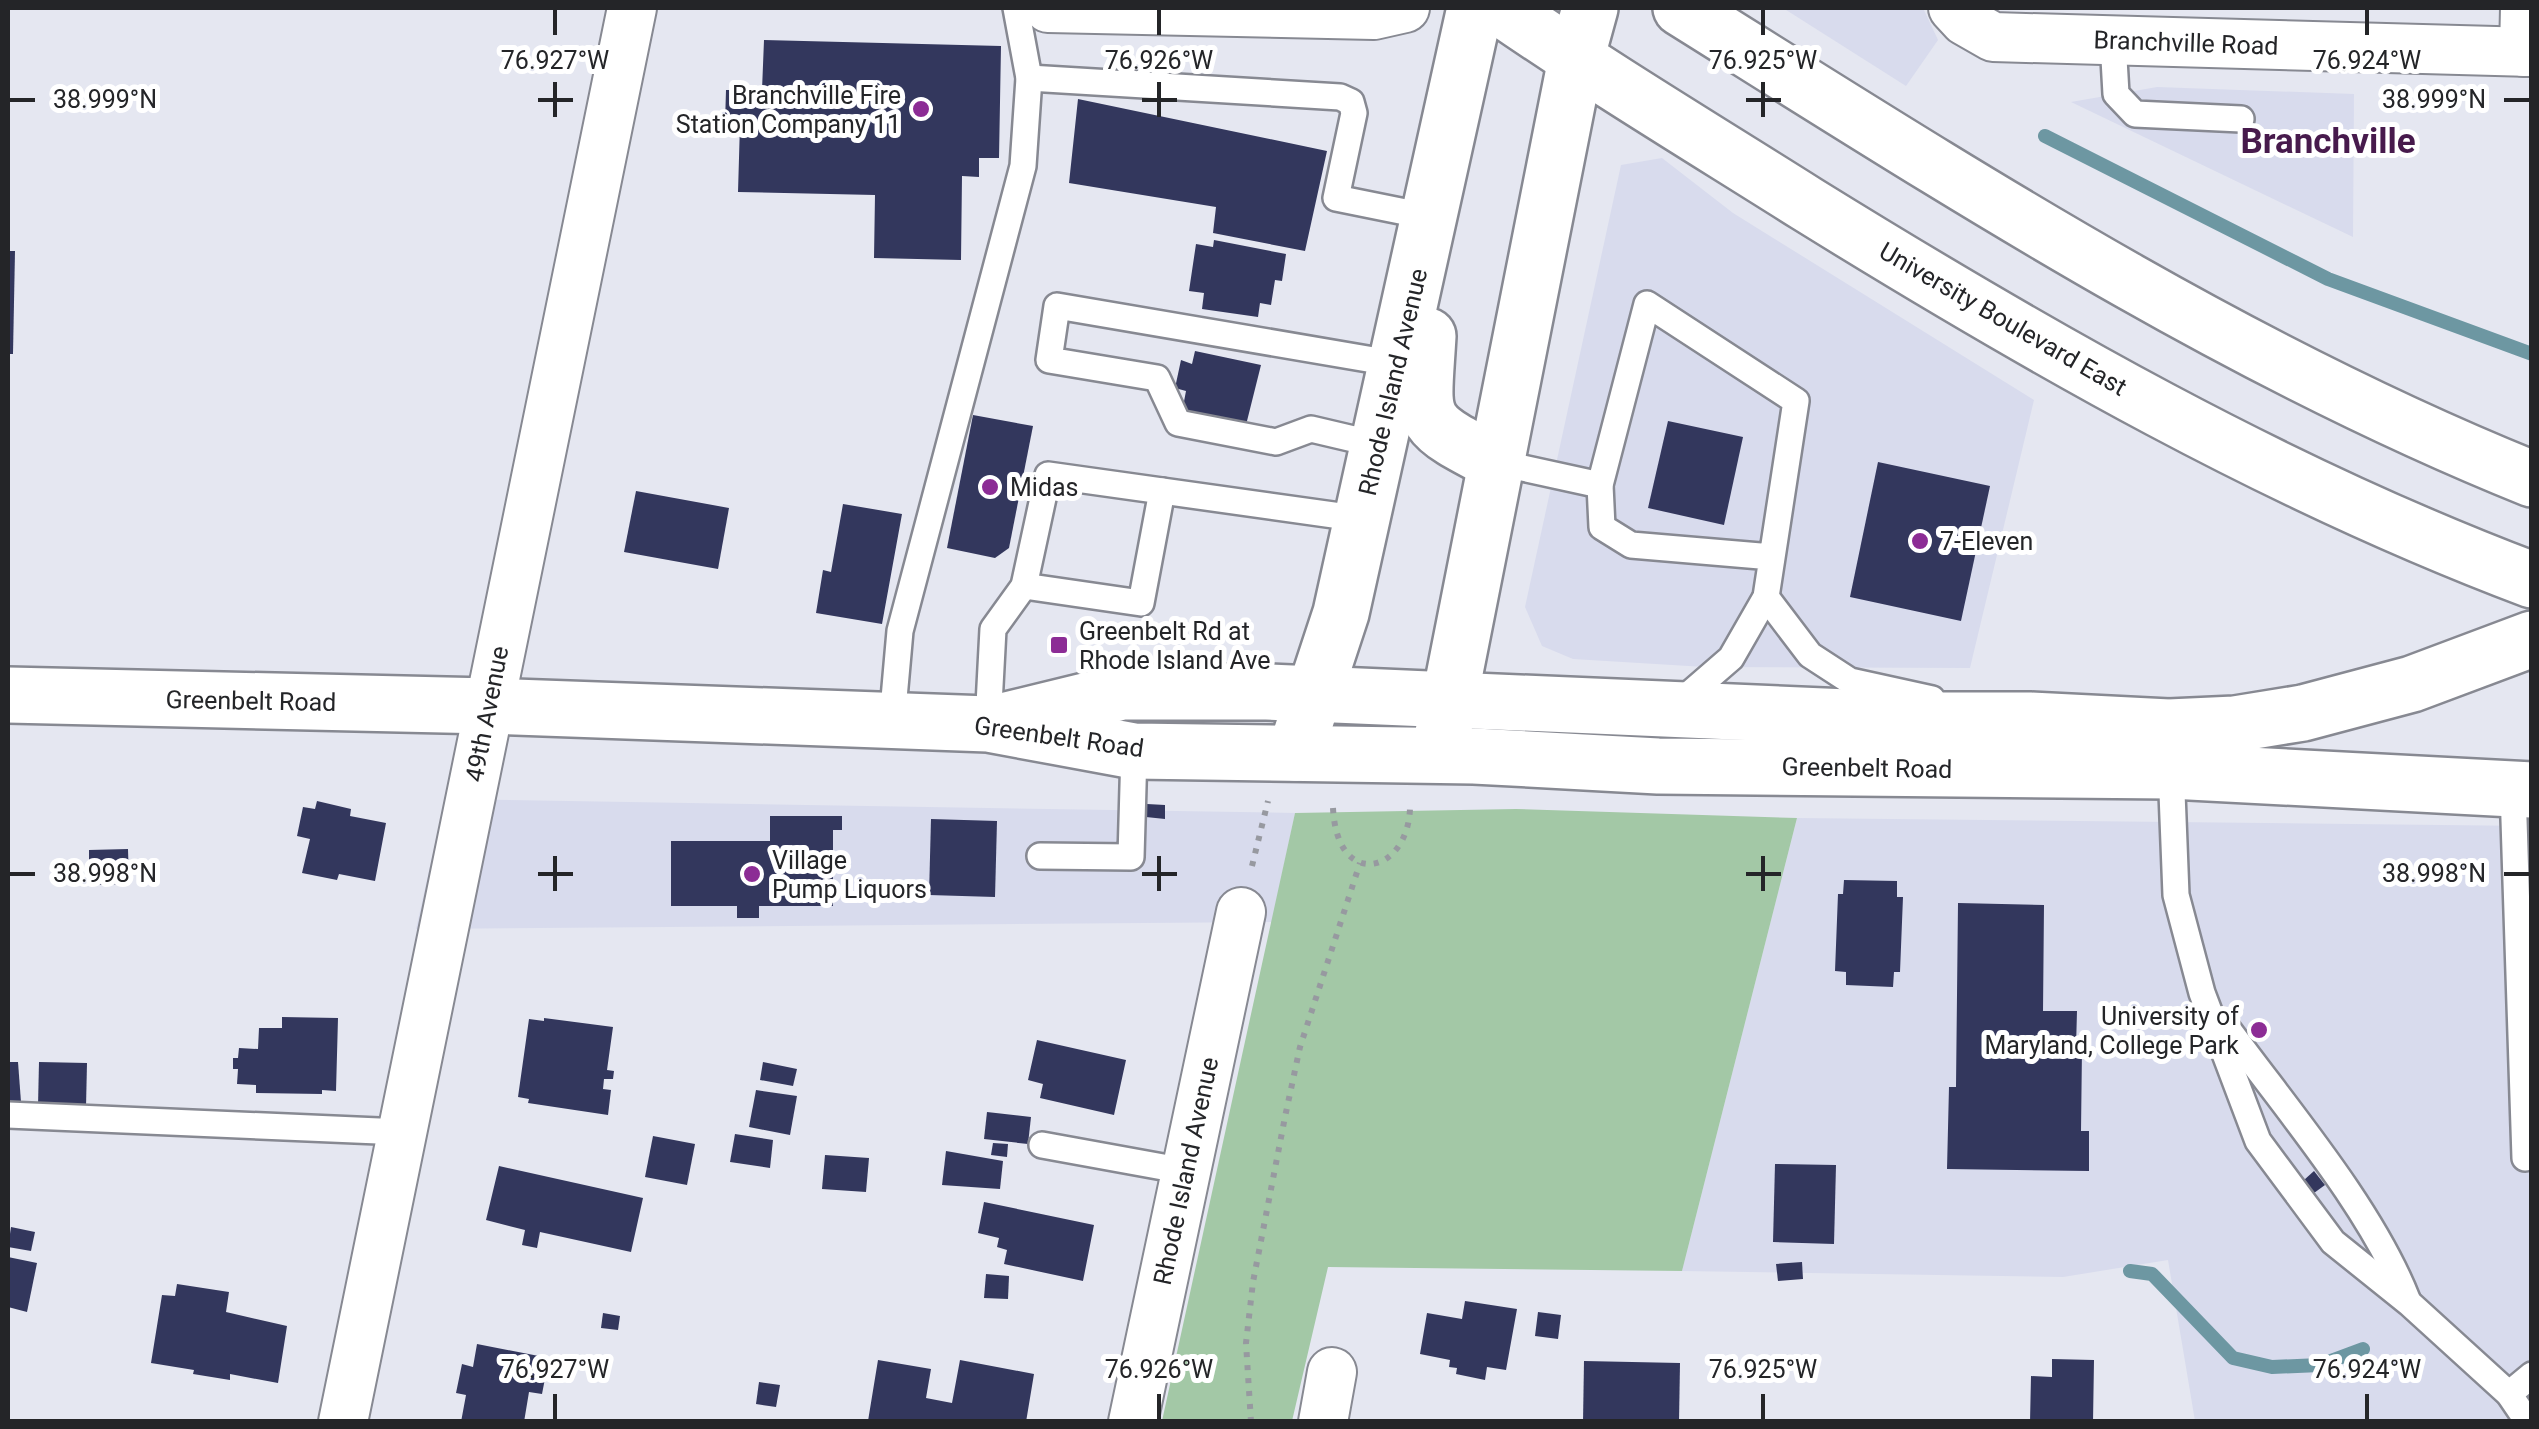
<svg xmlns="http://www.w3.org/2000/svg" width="2539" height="1429" viewBox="0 0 2539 1429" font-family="Roboto,sans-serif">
  <rect width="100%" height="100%" fill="#e5e7f1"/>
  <!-- built -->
  <g fill="#d8dbed">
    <polygon points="1783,8 1923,8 1938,40 1906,86"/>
    <polygon points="2157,87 2354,94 2353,237 2071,102"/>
    <polygon points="1662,158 1733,213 2034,400 1970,668 1705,667 1573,659 1542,646 1525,607 1621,165"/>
    <polygon points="445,799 1295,813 1272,922 416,929"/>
    <polygon points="1797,818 2531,826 2531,1421 2195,1421 2168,1260 2063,1277 1682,1271"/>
  </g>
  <!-- green -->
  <polygon fill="#a3c8a6" points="1516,809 1797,818 1682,1271 1328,1267 1292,1421 1162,1421 1295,813"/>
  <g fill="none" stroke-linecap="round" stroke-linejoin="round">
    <!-- stream -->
    <g stroke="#6d97a2" stroke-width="14">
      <polyline points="2045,136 2328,279 2532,354"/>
      <polyline points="2130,1271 2152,1274 2233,1358 2272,1367 2320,1365 2363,1349"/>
    </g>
  </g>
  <!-- building -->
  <g fill="#33375d">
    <polygon points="764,40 1001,46 999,158 979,158 979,177 962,176 961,260 874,258 875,195 738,192 740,124 725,124 726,90 762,90"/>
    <polygon points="1078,99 1327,151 1305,251 1213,233 1216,207 1069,183"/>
    <polygon points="1214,240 1286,254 1282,281 1275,280 1271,305 1260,303 1258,317 1202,309 1204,293 1189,291 1196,244 1213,247"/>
    <polygon points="8,251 15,251 13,354 8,354"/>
    <polygon points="1195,351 1261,365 1246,425 1182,412 1186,391 1175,388 1181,360 1192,364"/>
    <polygon points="973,415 1033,426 1009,548 995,558 947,548"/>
    <polygon points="1668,421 1743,437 1724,525 1648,508"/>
    <polygon points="1878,462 1990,486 1961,621 1850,597"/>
    <polygon points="636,491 729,508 718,569 624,552"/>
    <polygon points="843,504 902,514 882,624 816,613 823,570 831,572"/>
    <polygon points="317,801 351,809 350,816 386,823 375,881 339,874 337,880 302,873 310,839 297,836 303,807 315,809"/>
    <polygon points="1147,804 1165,805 1165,819 1146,817"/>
    <polygon points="770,816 842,816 842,830 833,830 833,906 759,906 759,918 737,918 737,906 671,906 671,841 770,841"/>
    <polygon points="931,819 997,821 995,897 929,895"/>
    <polygon points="128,849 129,884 89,885 89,850"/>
    <polygon points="1844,880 1897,881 1897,897 1903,897 1900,972 1894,972 1893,987 1846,985 1846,972 1835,971 1838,894 1843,894"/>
    <polygon points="1958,903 2044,905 2043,1011 2077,1011 2076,1048 2082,1048 2081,1131 2089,1131 2089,1171 1947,1169 1949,1087 1956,1087"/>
    <polygon points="282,1017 338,1018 336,1091 322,1090 322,1094 256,1093 256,1085 237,1084 238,1069 233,1069 233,1058 238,1058 239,1048 258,1049 259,1028 282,1028"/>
    <polygon points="544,1018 613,1027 607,1070 614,1071 613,1079 604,1079 603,1089 611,1090 608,1115 528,1103 529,1099 518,1097 529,1019 544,1021"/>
    <polygon points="1037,1040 1126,1060 1114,1115 1040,1098 1043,1084 1028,1080"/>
    <polygon points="8,1062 18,1062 21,1102 8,1103"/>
    <polygon points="39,1062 87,1063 86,1107 38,1106"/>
    <polygon points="763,1062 797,1069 793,1086 760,1080"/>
    <polygon points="756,1090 797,1096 790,1135 749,1127"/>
    <polygon points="987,1112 1031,1117 1028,1144 984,1139"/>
    <polygon points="735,1134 773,1140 770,1168 730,1162"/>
    <polygon points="653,1136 695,1144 687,1185 645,1177"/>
    <polygon points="993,1143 1008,1144 1007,1157 991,1155"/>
    <polygon points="946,1151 1003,1161 1000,1189 942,1185"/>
    <polygon points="825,1155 869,1158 866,1192 822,1189"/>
    <polygon points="1775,1164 1836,1165 1834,1244 1773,1242"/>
    <polygon points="499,1166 643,1198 631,1252 540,1232 537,1248 522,1245 525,1230 486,1220"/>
    <polygon points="2314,1171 2325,1185 2314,1193 2304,1180"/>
    <polygon points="984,1202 1094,1225 1083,1281 1004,1264 1007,1250 997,1247 999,1238 978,1233"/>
    <polygon points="11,1227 35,1232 31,1251 8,1247"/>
    <polygon points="8,1257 37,1263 27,1312 8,1307"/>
    <polygon points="1802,1262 1803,1279 1778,1281 1776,1264"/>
    <polygon points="986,1274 1009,1276 1008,1299 984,1298"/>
    <polygon points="177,1284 229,1292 226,1312 287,1326 278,1383 230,1374 230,1380 193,1374 194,1370 151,1363 162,1295 175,1296"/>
    <polygon points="1465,1301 1517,1309 1506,1370 1487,1367 1485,1380 1456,1374 1457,1368 1449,1367 1450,1360 1420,1354 1427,1313 1462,1319"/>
    <polygon points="1538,1312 1561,1315 1558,1339 1535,1336"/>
    <polygon points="603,1313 620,1316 618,1330 601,1328"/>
    <polygon points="477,1344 549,1358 542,1394 529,1392 524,1422 461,1422 466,1395 456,1393 462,1364 473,1367"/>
    <polygon points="2052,1359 2094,1360 2093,1422 2030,1422 2031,1376 2052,1377"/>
    <polygon points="878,1360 931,1369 926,1398 952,1403 960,1360 1034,1374 1026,1422 868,1421"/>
    <polygon points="1584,1361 1680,1363 1679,1422 1583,1422"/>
    <polygon points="759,1382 780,1385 776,1407 756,1404"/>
  </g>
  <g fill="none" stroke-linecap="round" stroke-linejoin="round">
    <defs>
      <g id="lane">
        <polyline points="2113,41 2116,94 2135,114 2241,119"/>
        <polyline points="1029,78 1340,97 1351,102 1354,113 1336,198 1430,217"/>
        <polyline points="1379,445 1311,429 1276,442 1178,423 1157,378 1049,360 1057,306 1397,364"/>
        <polyline points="1495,462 1600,485"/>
        <polyline points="1024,586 1141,603 1162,491"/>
        <polyline points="1766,597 1810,655 1850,681 1932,699"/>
        <polyline points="1679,703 1731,658 1766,597 1796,401 1647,304 1600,485 1602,527 1631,545 1772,557"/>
        <polyline points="892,721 900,631 1023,166 1029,78 1016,8"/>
        <polyline points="988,724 993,629 1024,586 1048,475 1362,519"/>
        <polyline points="2171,767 2176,895 2202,993 2258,1141 2333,1242 2409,1303 2509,1394 2528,1422"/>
        <polyline points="2513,789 2525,1158"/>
        <polyline points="1040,856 1131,857 1134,751"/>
        <path d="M 2222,1021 C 2282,1104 2370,1205 2407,1299"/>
        <polyline points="8,1115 402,1132"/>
        <polyline points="1042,1145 1185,1171"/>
        <polyline points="2509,1394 2532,1375"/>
      </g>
      <g id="street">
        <polyline points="1048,8 1374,15 1405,8"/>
        <polyline points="1953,8 1965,21 1993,37 2532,52"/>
        <polyline points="2524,52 2525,8"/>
        <polyline points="343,1422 632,8"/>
        <polyline points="1133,1422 1241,912"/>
        <polyline points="1323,1422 1332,1372"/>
      </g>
      <g id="secondary">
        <path d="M 1428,336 C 1423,424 1414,420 1495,462"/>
        <polyline points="1440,748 1576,59 1590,8"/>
        <polyline points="1295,753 1341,613 1475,8"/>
      </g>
      <g id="primary">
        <path d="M 1501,8 C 1601,77 1704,139 1807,204 C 2038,347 2277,484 2532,580"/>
        <path d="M 1681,8 C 1956,180 2229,357 2532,479"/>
        <polyline points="8,695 489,706 988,724 1134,751 1474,756 1658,766 2171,771 2532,790"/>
        <polyline points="1007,720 1122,692 1267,692 1917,720 2030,720 2169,727 2235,724 2303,713 2412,684 2532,639"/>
      </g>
    </defs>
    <!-- lane casing -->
    <use href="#lane" stroke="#878992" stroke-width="30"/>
    <!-- street casing -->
    <use href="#street" stroke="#878992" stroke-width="52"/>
    <!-- secondary casing -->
    <use href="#secondary" stroke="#878992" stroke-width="60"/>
    <!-- primary casing -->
    <use href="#primary" stroke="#878992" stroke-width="60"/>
    <!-- path -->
    <g stroke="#9799a0" stroke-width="6" stroke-dasharray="5 8" stroke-linecap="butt">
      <path d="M 1333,808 C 1337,891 1408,874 1410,808"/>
      <polyline points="1252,866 1268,801"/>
      <polyline points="1251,1422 1246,1343 1253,1282 1285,1117 1300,1047 1360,863"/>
    </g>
    <!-- lane -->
    <use href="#lane" stroke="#fff" stroke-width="25"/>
    <!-- street -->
    <use href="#street" stroke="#fff" stroke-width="48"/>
    <!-- secondary -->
    <use href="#secondary" stroke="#fff" stroke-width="55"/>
    <!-- primary -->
    <use href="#primary" stroke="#fff" stroke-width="55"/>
  </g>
  <!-- ticks -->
  <path fill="none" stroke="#242528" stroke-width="4" d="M 555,10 L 555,35M 1159,10 L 1159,35M 1763,10 L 1763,35M 2367,10 L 2367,35M 555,82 L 555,117M 1159,82 L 1159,117M 1763,82 L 1763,117M 10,100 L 35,100M 538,100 L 573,100M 1142,100 L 1177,100M 1746,100 L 1781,100M 2504,100 L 2529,100M 555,856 L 555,891M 1159,856 L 1159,891M 1763,856 L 1763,891M 10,874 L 35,874M 538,874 L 573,874M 1142,874 L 1177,874M 1746,874 L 1781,874M 2504,874 L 2529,874M 555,1394 L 555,1419M 1159,1394 L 1159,1419M 1763,1394 L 1763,1419M 2367,1394 L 2367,1419"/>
  <!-- markers -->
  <g fill="#8c2c95" stroke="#fff" stroke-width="4">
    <circle cx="921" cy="109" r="10"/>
    <circle cx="990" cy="487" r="10"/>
    <circle cx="1920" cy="541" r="10"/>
    <rect x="1049" y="635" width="20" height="20" rx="5"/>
    <circle cx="752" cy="874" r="10"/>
    <circle cx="2259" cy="1030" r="10"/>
  </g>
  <g text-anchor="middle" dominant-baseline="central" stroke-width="10" stroke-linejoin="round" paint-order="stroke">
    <!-- street labels -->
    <g font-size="25" fill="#242528" stroke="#fff">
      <text transform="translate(2186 43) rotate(2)">Branchville Road</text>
      <text transform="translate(2003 319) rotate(30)">University Boulevard East</text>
      <text transform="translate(1393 382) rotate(-77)">Rhode Island Avenue</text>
      <text transform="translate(251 701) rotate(1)">Greenbelt Road</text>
      <text transform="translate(487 714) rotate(-79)">49th Avenue</text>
      <text transform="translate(1059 737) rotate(8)">Greenbelt Road</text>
      <text transform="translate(1867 768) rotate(1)">Greenbelt Road</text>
      <text transform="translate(1186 1171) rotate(-78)">Rhode Island Avenue</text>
    </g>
    <!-- poi labels -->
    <g font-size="25" fill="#242528" stroke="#fff" text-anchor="start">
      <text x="901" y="95" text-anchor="end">Branchville Fire<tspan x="901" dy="29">Station Company 11</tspan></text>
      <text x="1010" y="487">Midas</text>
      <text x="1940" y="541">7-Eleven</text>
      <text x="1079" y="631">Greenbelt Rd at<tspan x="1079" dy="29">Rhode Island Ave</tspan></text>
      <text x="772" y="860">Village<tspan x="772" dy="29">Pump Liquors</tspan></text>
      <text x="2239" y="1016" text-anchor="end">University of<tspan x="2239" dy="29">Maryland, College Park</tspan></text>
    </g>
    <!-- district labels -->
    <g font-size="35" font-weight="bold" fill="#471a4c" stroke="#fff">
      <text x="2328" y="141">Branchville</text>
    </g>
  </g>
  <g font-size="25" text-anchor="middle" fill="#242528" stroke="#fff" stroke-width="10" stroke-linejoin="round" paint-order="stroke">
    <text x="555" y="69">76.927°W</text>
    <text x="1159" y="69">76.926°W</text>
    <text x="1763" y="69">76.925°W</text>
    <text x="2367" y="69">76.924°W</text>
    <text x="105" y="108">38.999°N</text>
    <text x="2434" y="108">38.999°N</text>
    <text x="105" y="882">38.998°N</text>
    <text x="2434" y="882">38.998°N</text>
    <text x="555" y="1378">76.927°W</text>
    <text x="1159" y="1378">76.926°W</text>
    <text x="1763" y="1378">76.925°W</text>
    <text x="2367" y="1378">76.924°W</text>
  </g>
  <!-- border -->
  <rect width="2539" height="1429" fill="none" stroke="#242528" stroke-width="20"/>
</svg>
